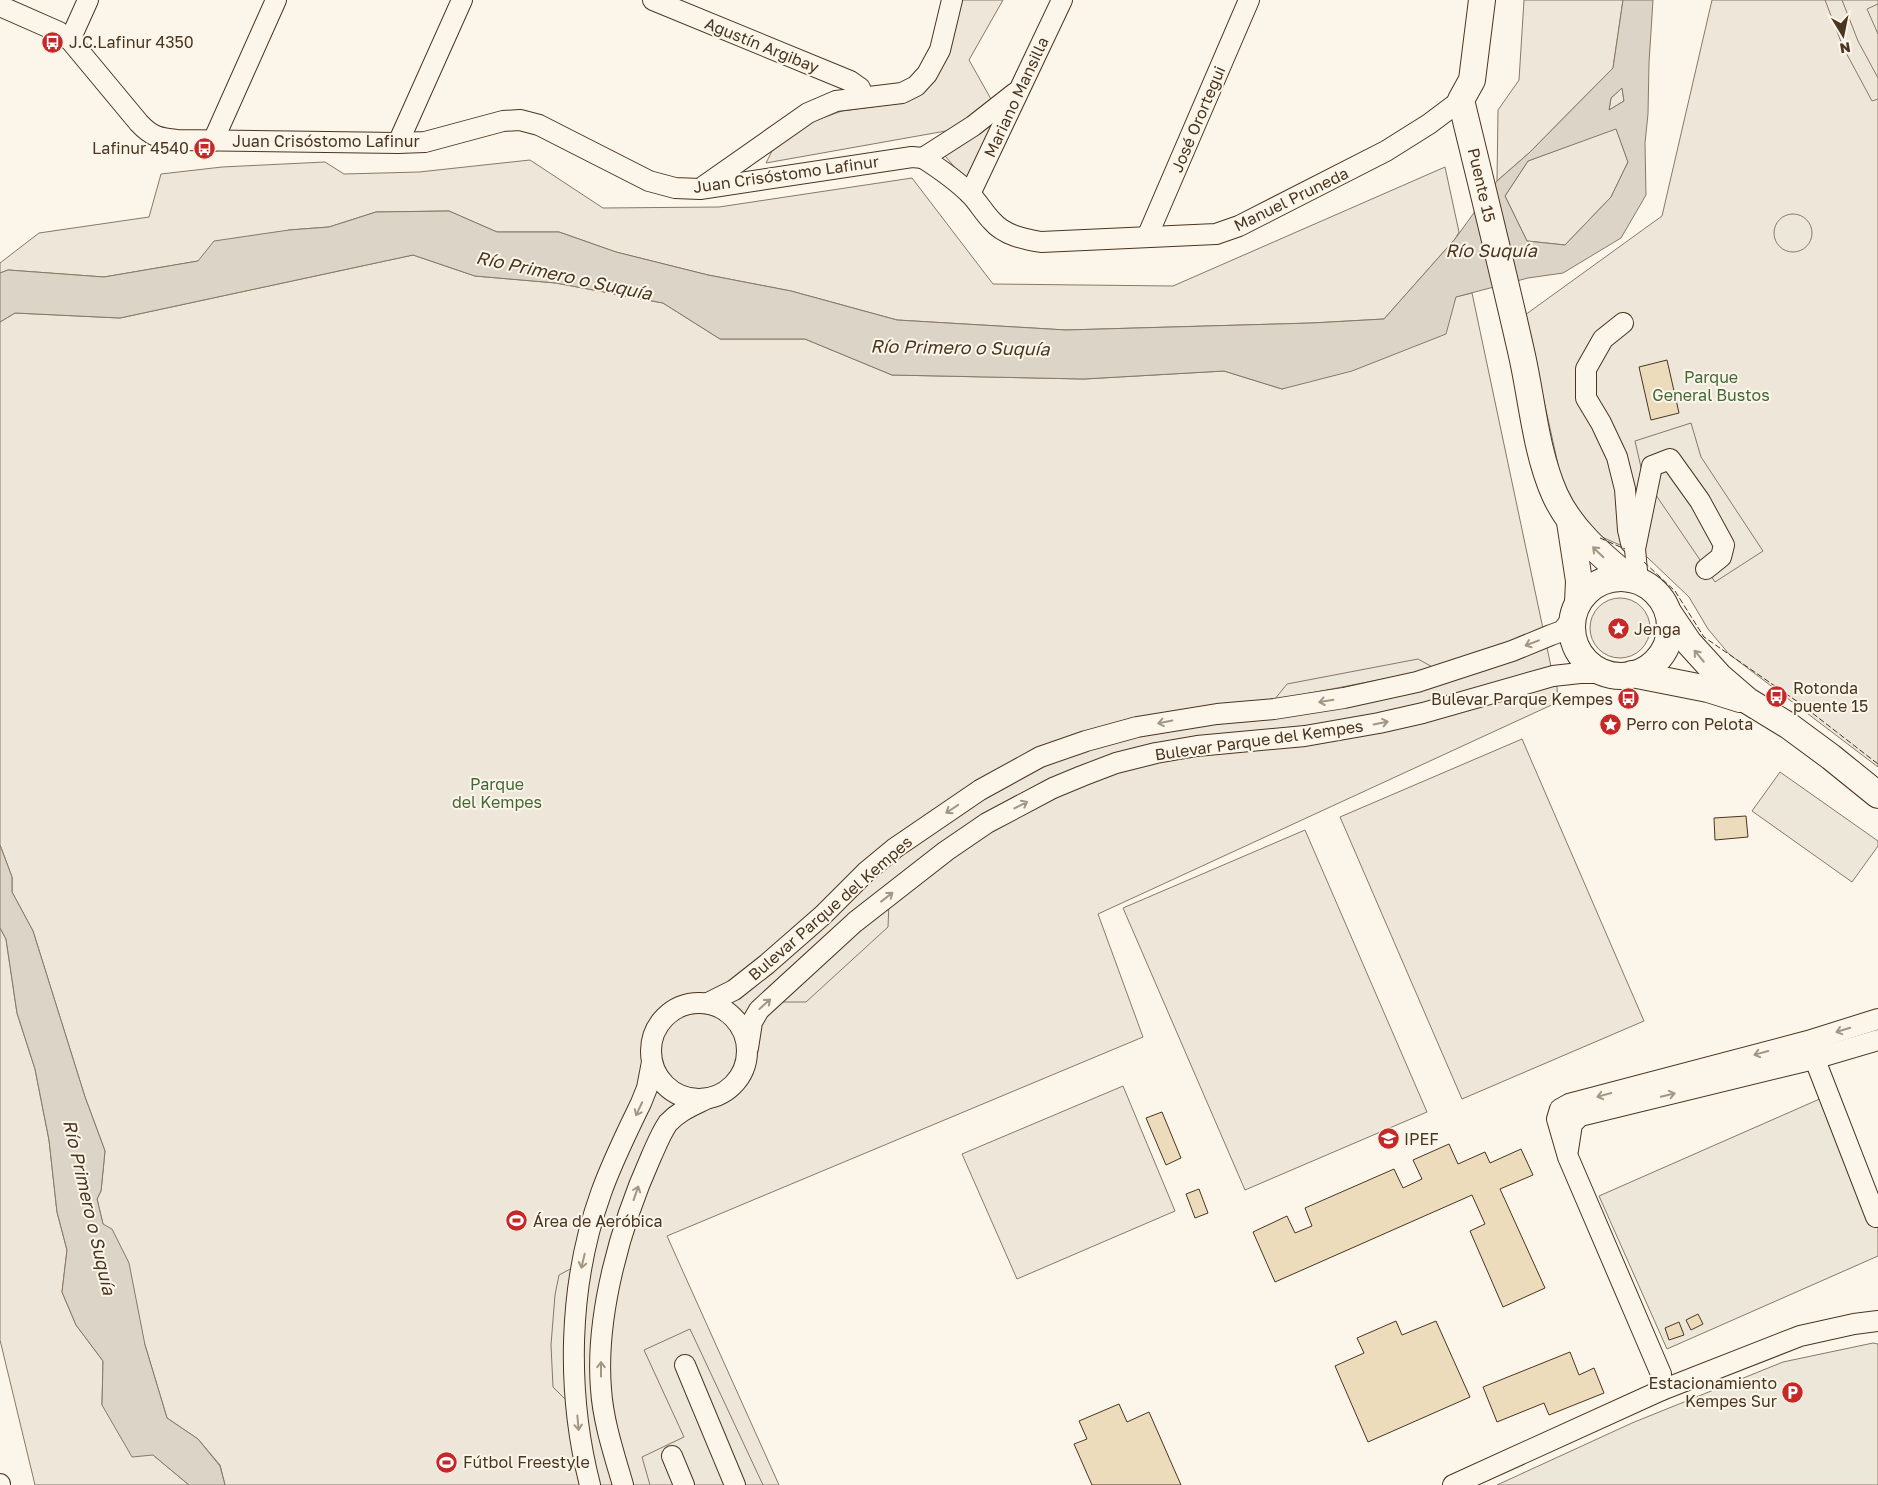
<svg xmlns="http://www.w3.org/2000/svg" width="1878" height="1485" viewBox="0 0 1878 1485" font-family="'Golos Text',sans-serif">
  <rect width="100%" height="100%" fill="#fbf6e9"/>
  <!-- green -->
  <g fill="#ede6d9" stroke="#887966">
    <polygon points="958,0 1003,0 969,60 996,108 957,129 766,163 774,147 808,123 842,111 893,104 923,89"/>
    <polygon points="1524,0 1623,0 1613,68 1529,153 1497,181 1498,110 1519,80"/>
    <polygon points="1712,0 1878,0 1878,767 1729,654 1708,629 1689,597 1647,557 1602,537 1580,517 1561,478 1525,315 1662,216"/>
    <polygon points="1622,88 1624,101 1609,110 1611,98"/>
    <polygon points="1005,107 968,183 940,150"/>
    <polygon points="1616,128 1628,162 1611,197 1565,245 1527,241 1505,196 1528,161"/>
    <polygon points="530,160 603,208 719,207 912,178 993,284 1173,286 1445,167 1459,232 1455,239 1384,319 1312,323 1066,330 897,320 791,291 708,275 616,252 559,232 497,232 449,211 376,212 329,227 289,230 198,261 104,277 8,270 0,273 0,263 39,233 149,217 161,174 222,167 325,162 344,174 419,172"/>
    <polygon points="413,255 475,276 556,283 663,303 720,339 805,339 892,375 1084,379 1224,371 1282,389 1455,297 1472,293 1553,676 1557,687 1558,702 1098,914 1143,1037 667,1236 779,1485 225,1485 220,1465 198,1439 167,1418 145,1345 103,1224 97,1199 101,1191 105,1151 85,1097 33,931 12,892 12,877 0,845 0,322 15,313 120,318"/>
    <circle cx="1620" cy="628" r="30"/>
    <polygon points="1522,739 1644,1021 1462,1099 1340,817"/>
    <polygon points="1305,830 1427,1112 1245,1190 1123,908"/>
    <polygon points="0,928 6,939 17,1013 35,1069 49,1140 57,1212 67,1250 62,1292 76,1325 103,1361 102,1405 153,1455 189,1485 35,1485 0,1340"/>
    <polygon points="1123,1086 1175,1211 1017,1279 962,1154"/>
  </g>
  <!-- parking -->
  <g fill="#ede7d9" stroke="#887966">
    <polygon points="1825,0 1842,0 1858,41 1878,78 1878,99 1872,101 1843,47"/>
    <polygon points="1878,4 1878,34 1867,9"/>
    <circle cx="1793" cy="233" r="19"/>
    <polygon points="1691,423 1701,457 1763,551 1715,582 1643,476 1635,441"/>
    <polygon points="1418,659 1436,669 1274,700 1287,684"/>
    <polygon points="1780,772 1878,841 1878,846 1852,882 1752,811"/>
    <polygon points="889,902 888,927 806,1002 780,1002"/>
    <polygon points="1831,1094 1878,1201 1878,1256 1667,1349 1599,1196"/>
    <polygon points="574,1267 567,1401 553,1387 551,1345 555,1295 559,1275"/>
    <polygon points="690,1329 763,1485 650,1485 642,1457 684,1437 644,1350"/>
    <polygon points="1873,1343 1878,1344 1878,1485 1497,1485 1632,1423 1783,1362"/>
  </g>
  <!-- water -->
  <g fill="#dcd4c6" stroke="#887966" fill-rule="evenodd">
    <path d="M 1623,0 L 1653,0 L 1649,63 L 1648,114 L 1645,143 L 1646,195 L 1621,238 L 1563,273 L 1528,278 L 1456,297 L 1446,334 L 1352,371 L 1282,389 L 1224,371 L 1084,379 L 892,375 L 805,339 L 720,339 L 663,303 L 556,283 L 475,276 L 413,255 L 120,318 L 15,313 L 0,322 L 0,273 L 8,270 L 104,277 L 198,261 L 214,241 L 289,230 L 329,227 L 376,212 L 449,211 L 497,232 L 559,232 L 616,252 L 708,275 L 791,291 L 897,320 L 1066,330 L 1312,323 L 1384,319 L 1455,239 L 1497,181 L 1529,153 L 1613,68 ZM 1622,88 L 1624,101 L 1609,110 L 1611,98 ZM 1616,129 L 1628,162 L 1611,197 L 1565,245 L 1527,241 L 1505,196 L 1528,161 Z"/>
    <polygon points="0,845 12,877 12,892 33,931 85,1097 105,1151 101,1191 97,1199 103,1224 112,1229 129,1263 145,1345 167,1418 198,1439 220,1466 225,1485 189,1485 153,1455 132,1457 102,1405 103,1361 76,1325 62,1292 67,1250 57,1212 49,1140 35,1069 17,1013 6,939 0,928"/>
  </g>
  <!-- building -->
  <g fill="#ecdcbc" stroke="#4a3520">
    <polygon points="1667,360 1679,413 1651,420 1639,367"/>
    <polygon points="1746,816 1748,837 1715,840 1714,818"/>
    <polygon points="1162,1112 1181,1158 1166,1165 1146,1118"/>
    <polygon points="1449,1144 1458,1164 1485,1152 1490,1163 1521,1149 1533,1175 1500,1189 1545,1288 1503,1307 1470,1231 1485,1224 1472,1195 1275,1282 1253,1232 1287,1216 1295,1233 1312,1226 1305,1208 1394,1169 1403,1188 1422,1179 1413,1160"/>
    <polygon points="1199,1189 1208,1213 1195,1218 1186,1194"/>
    <polygon points="1698,1314 1703,1324 1691,1330 1686,1320"/>
    <polygon points="1396,1321 1402,1335 1436,1321 1470,1397 1368,1442 1335,1366 1364,1353 1357,1338"/>
    <polygon points="1679,1322 1684,1335 1669,1340 1665,1328"/>
    <polygon points="1570,1352 1579,1375 1594,1368 1604,1393 1549,1415 1544,1403 1497,1422 1483,1387"/>
    <polygon points="1119,1404 1127,1422 1149,1412 1181,1485 1092,1485 1074,1444 1087,1439 1079,1421"/>
  </g>
  <g fill="none" stroke-linecap="round" stroke-linejoin="round">
    <defs>
      <g id="minor">
        <polyline points="653,0 850,81 860,88 863,97"/>
        <path d="M 0,6 L 59,32 L 70,40 L 139,123 C 152,137 159,138 177,140 L 398,143 L 425,142 L 503,121 L 520,120 L 539,125 L 649,181 L 675,188 L 700,189 L 912,157 L 923,158"/>
        <polyline points="70,40 88,0"/>
        <polyline points="213,141 276,0"/>
        <polyline points="398,143 462,0"/>
        <path d="M 923,158 C 940,169 956,180 970,194 C 978,202 984,213 992,221 C 1004,235 1023,239 1041,242 L 1216,234 L 1239,226 L 1386,151 L 1429,124 L 1461,100"/>
        <polyline points="923,158 973,126 1015,93"/>
        <polyline points="704,186 808,113 836,101 902,93 916,86 927,74 940,50 952,0"/>
        <polyline points="970,194 1062,0"/>
        <polyline points="1147,237 1249,0"/>
        <polyline points="1623,323 1603,339 1586,369 1586,398 1601,423 1617,457 1625,489 1628,530 1631,543"/>
        <polyline points="1638,582 1635,549 1652,466 1670,459 1700,501 1724,545 1721,557 1706,569"/>
        <circle cx="699" cy="1051" r="48"/>
        <polyline points="708,1003 734,990 767,964 823,915 866,872 895,848 980,790 1040,757 1086,741 1137,727 1217,714 1274,709 1344,698 1417,682 1512,651 1551,635 1562,631 1573,618"/>
        <polyline points="1810,1047 1876,1217"/>
        <polyline points="748,1048 752,1022 759,1010 855,922 946,851 987,823 1053,788 1082,776 1116,763 1156,753 1197,746 1305,736 1379,723 1423,713 1553,676 1580,673 1605,673"/>
        <polyline points="1568,1150 1572,1124 1580,1116 1814,1059 1878,1040"/>
        <polyline points="685,1365 735,1485"/>
        <polyline points="1662,1390 1661,1374 1568,1157 1557,1119 1560,1109 1569,1104 1808,1041 1878,1019"/>
        <polyline points="672,1456 684,1485"/>
        <polyline points="0,1484 0,1485"/>
        <path d="M 590,1485 C 566,1391 568,1285 601,1193 C 612,1162 627,1132 641,1103 L 647,1088 L 652,1062"/>
        <path d="M 623,1485 C 614,1454 603,1421 601,1389 C 595,1315 621,1224 651,1157 C 656,1146 661,1133 668,1123 C 679,1111 692,1106 706,1099"/>
        <polyline points="1453,1485 1662,1390 1800,1336 1854,1324 1878,1321"/>
      </g>
      <g id="major">
        <path d="M 1482,0 L 1472,80 L 1461,100 C 1481,183 1502,267 1521,351 C 1532,398 1535,450 1555,495 C 1571,530 1601,555 1630,579"/>
        <polyline points="1570,522 1579,581 1578,603"/>
        <circle cx="1621" cy="627" r="49"/>
        <polyline points="1668,612 1689,643 1719,676 1748,701 1789,726 1831,757 1878,795"/>
        <polyline points="1632,674 1708,689 1740,699"/>
      </g>
    </defs>
    <!-- minor casing -->
    <use href="#minor" stroke="#4a3520" stroke-width="22"/>
    <!-- major casing -->
    <use href="#major" stroke="#4a3520" stroke-width="28"/>
    <!-- minor -->
    <use href="#minor" stroke="#fbf6e9" stroke-width="20"/>
    <!-- major -->
    <use href="#major" stroke="#fbf6e9" stroke-width="26"/>
    <!-- fence -->
    <g stroke="#4a3520" stroke-width="1" stroke-dasharray="6 2.5" stroke-linecap="butt">
      <polyline points="1600,538 1625,549"/>
      <polyline points="1644,562 1675,591 1704,637 1798,702 1878,764"/>
    </g>
  </g>
  <!-- one-way arrows -->
  <defs><path id="oneway-shaft" d="M-6 0H5M1.5-3L5.5 0L1.5 3" fill="none" stroke-width="1.6" stroke-linecap="round" stroke-linejoin="round" transform="scale(1.25)"/></defs>
  <g stroke="#a29684">
    <use href="#oneway-shaft" transform="translate(1598 552) rotate(-136)"/>
    <use href="#oneway-shaft" transform="translate(1532 643) rotate(159)"/>
    <use href="#oneway-shaft" transform="translate(1699 656) rotate(-130)"/>
    <use href="#oneway-shaft" transform="translate(1326 701) rotate(171)"/>
    <use href="#oneway-shaft" transform="translate(1165 722) rotate(169)"/>
    <use href="#oneway-shaft" transform="translate(1381 723) rotate(-12)"/>
    <use href="#oneway-shaft" transform="translate(1021 805) rotate(-27)"/>
    <use href="#oneway-shaft" transform="translate(952 809) rotate(146)"/>
    <use href="#oneway-shaft" transform="translate(887 897) rotate(-38)"/>
    <use href="#oneway-shaft" transform="translate(765 1004) rotate(-42)"/>
    <use href="#oneway-shaft" transform="translate(1843 1030) rotate(163)"/>
    <use href="#oneway-shaft" transform="translate(1761 1053) rotate(165)"/>
    <use href="#oneway-shaft" transform="translate(1604 1095) rotate(165)"/>
    <use href="#oneway-shaft" transform="translate(1668 1095) rotate(-14)"/>
    <use href="#oneway-shaft" transform="translate(639 1109) rotate(115)"/>
    <use href="#oneway-shaft" transform="translate(636 1193) rotate(-71)"/>
    <use href="#oneway-shaft" transform="translate(583 1261) rotate(103)"/>
    <use href="#oneway-shaft" transform="translate(601 1369) rotate(-90)"/>
    <use href="#oneway-shaft" transform="translate(578 1423) rotate(85)"/>
  </g>
  <!-- icons -->
  <defs>
    <symbol id="bus-disc" viewBox="-11 -11 22 22"><circle r="9.5" fill="#c62828" stroke="#fbf6e9"/><path d="M-5-6H5V4H4V6H2V4H-2V6H-4V4H-5ZM-3.5-4V0h7V-4ZM-3.5 1.2v1.5H-2V1.2ZM2 1.2v1.5H3.5V1.2Z" fill="#fff"/></symbol>
    <symbol id="sight-disc" viewBox="-11 -11 22 22"><circle r="9.5" fill="#c62828" stroke="#fbf6e9"/><path d="M0-6L1.8-2.2L6-1.7L2.9 1.2L3.7 5.4L0 3.3L-3.7 5.4L-2.9 1.2L-6-1.7L-1.8-2.2Z" fill="#fff"/></symbol>
    <symbol id="university-disc" viewBox="-11 -11 22 22"><circle r="9.5" fill="#c62828" stroke="#fbf6e9"/><path d="M0-5L7-2L0 1L-7-2ZM-4 1L0 2.5L4 1V4Q0 6-4 4Z" fill="#fff"/></symbol>
    <symbol id="stadium-disc" viewBox="-11 -11 22 22"><circle r="9.5" fill="#c62828" stroke="#fbf6e9"/><path d="M0-5a6.5 5 0 1 0 0 10a6.5 5 0 1 0 0-10ZM-3.5-1.8h7v3.6h-7Z" fill="#fff"/></symbol>
    <symbol id="parking-disc" viewBox="-11 -11 22 22"><circle r="9.5" fill="#c62828" stroke="#fbf6e9"/><path d="M-3.5-5.5H1a3.5 3.5 0 0 1 0 7H-1V5.5H-3.5ZM-1-3.4V-.6H.8a1.4 1.4 0 0 0 0-2.8Z" fill="#fff"/></symbol>
  </defs>
  <g fill-rule="evenodd">
    <use href="#bus-disc" x="40" y="30" width="25" height="25"/>
    <use href="#bus-disc" x="192" y="136" width="25" height="25"/>
    <use href="#sight-disc" x="1606" y="616" width="25" height="25"/>
    <use href="#bus-disc" x="1764" y="684" width="25" height="25"/>
    <use href="#bus-disc" x="1616" y="686" width="25" height="25"/>
    <use href="#sight-disc" x="1598" y="712" width="25" height="25"/>
    <use href="#university-disc" x="1376" y="1126" width="25" height="25"/>
    <use href="#stadium-disc" x="504" y="1208" width="25" height="25"/>
    <use href="#parking-disc" x="1780" y="1380" width="25" height="25"/>
    <use href="#stadium-disc" x="434" y="1450" width="25" height="25"/>
  </g>
  <g text-anchor="middle" dominant-baseline="central" stroke-width="4" stroke-linejoin="round" paint-order="stroke">
    <!-- poi labels -->
    <g font-size="16" fill="#4a3520" stroke="#fbf6e9" text-anchor="start">
      <text x="69" y="42">J.C.Lafinur 4350</text>
      <text x="189" y="148" text-anchor="end">Lafinur 4540</text>
      <text x="1634" y="629">Jenga</text>
      <text x="1793" y="688">Rotonda<tspan x="1793" dy="18">puente 15</tspan></text>
      <text x="1613" y="699" text-anchor="end">Bulevar Parque Kempes</text>
      <text x="1626" y="724">Perro con Pelota</text>
      <text x="1404" y="1139">IPEF</text>
      <text x="533" y="1221">Área de Aeróbica</text>
      <text x="1777" y="1383" text-anchor="end">Estacionamiento<tspan x="1777" dy="18">Kempes Sur</tspan></text>
      <text x="463" y="1462">Fútbol Freestyle</text>
    </g>
    <!-- street labels -->
    <g font-size="16" fill="#4a3520" stroke="#fbf6e9">
      <text transform="translate(762 45) rotate(22)">Agustín Argibay</text>
      <text transform="translate(1016 97) rotate(-65)">Mariano Mansilla</text>
      <text transform="translate(1198 119) rotate(-67)">José Orortegui</text>
      <text x="326" y="141">Juan Crisóstomo Lafinur</text>
      <text transform="translate(786 174) rotate(-8)">Juan Crisóstomo Lafinur</text>
      <text transform="translate(1482 185) rotate(77)">Puente 15</text>
      <text transform="translate(1291 199) rotate(-26)">Manuel Pruneda</text>
      <text transform="translate(1259 740) rotate(-8)">Bulevar Parque del Kempes</text>
      <text transform="translate(830 908) rotate(-41)">Bulevar Parque del Kempes</text>
    </g>
    <!-- park labels -->
    <g font-size="16" fill="#436837" stroke="#fbf6e9">
      <text x="1711" y="377">Parque<tspan x="1711" dy="18">General Bustos</tspan></text>
      <text x="497" y="784">Parque<tspan x="497" dy="18">del Kempes</tspan></text>
    </g>
    <!-- water labels -->
    <g font-size="18" font-style="italic" fill="#4a3520" stroke="#fbf6e9">
      <text x="1491" y="250">Río Suquía</text>
      <text transform="translate(564 275) rotate(12)">Río Primero o Suquía</text>
      <text transform="translate(960 347) rotate(1)">Río Primero o Suquía</text>
      <text transform="translate(90 1207) rotate(77)">Río Primero o Suquía</text>
    </g>
  </g>
  <!-- north arrow -->
  <g transform="translate(1843 35) rotate(170)" stroke="#fbf6e9" stroke-width="4" paint-order="stroke">
  <path d="M0-4L9 19L0 12L-9 19Z" fill="#4a3520"/>
  <text y="-8" font-size="14" font-weight="bold" text-anchor="middle" fill="#4a3520">N</text>
  </g>
</svg>
